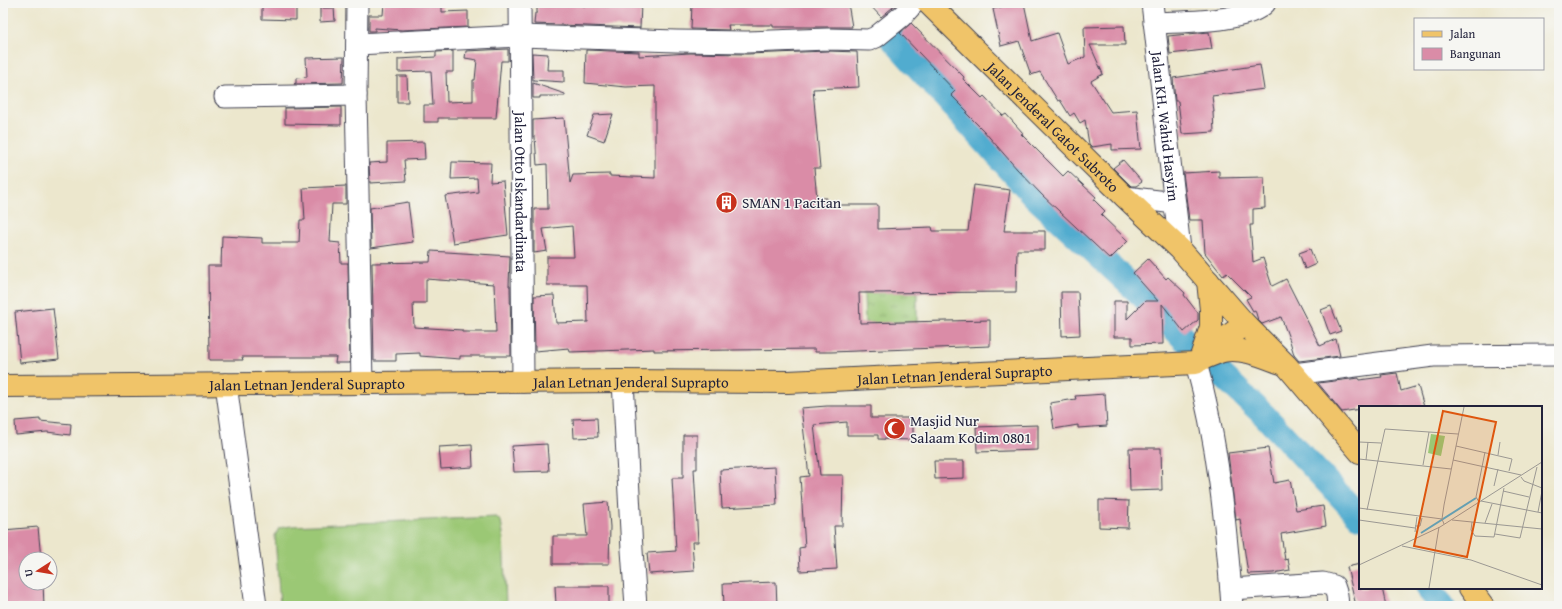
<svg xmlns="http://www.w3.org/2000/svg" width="1562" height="609" viewBox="0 0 1562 609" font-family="'Gentium Book Plus',serif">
  <defs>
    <pattern id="park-tufts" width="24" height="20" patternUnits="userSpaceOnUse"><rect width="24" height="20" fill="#9bc875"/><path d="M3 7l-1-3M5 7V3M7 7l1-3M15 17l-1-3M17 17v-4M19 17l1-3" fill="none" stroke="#7ea261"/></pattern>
  </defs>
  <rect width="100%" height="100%" fill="#f6f6f2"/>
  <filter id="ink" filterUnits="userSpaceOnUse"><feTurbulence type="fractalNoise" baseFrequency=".025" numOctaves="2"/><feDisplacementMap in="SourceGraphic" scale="8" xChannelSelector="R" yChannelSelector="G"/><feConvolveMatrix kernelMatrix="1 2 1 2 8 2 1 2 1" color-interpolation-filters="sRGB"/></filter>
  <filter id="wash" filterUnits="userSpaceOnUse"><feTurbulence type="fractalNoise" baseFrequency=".012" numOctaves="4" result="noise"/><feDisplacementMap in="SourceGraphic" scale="16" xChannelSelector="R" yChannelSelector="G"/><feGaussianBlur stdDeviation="0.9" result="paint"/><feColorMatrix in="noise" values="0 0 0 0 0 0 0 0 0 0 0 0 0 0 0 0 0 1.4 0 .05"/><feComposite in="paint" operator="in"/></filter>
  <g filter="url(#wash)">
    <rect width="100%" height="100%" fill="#ece7cd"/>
    <!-- grass -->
    <polygon fill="#9bc875" stroke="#5e7558" points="496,517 501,521 503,533 506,606 280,606 275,536 279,528 291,526"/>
    <!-- park -->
    <polygon fill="url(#park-tufts)" stroke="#5e7558" points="917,292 917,322 865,323 864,293"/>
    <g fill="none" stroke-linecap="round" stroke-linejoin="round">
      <!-- river -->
      <g stroke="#51accf" stroke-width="25">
        <polyline points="888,34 1033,195 1151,304 1183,338 1265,416 1360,517"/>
        <polyline points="1427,588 1443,606"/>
      </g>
    </g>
    <g id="blocks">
      <!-- building -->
      <g fill="#da8ca7" fill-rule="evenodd">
        <polygon points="262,3 296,3 296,20 262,19"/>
        <polygon points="384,3 442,3 442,12 468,11 468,27 402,30 375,28 375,31 369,31 369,15 383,15"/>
        <polygon points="537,3 583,3 583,6 625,7 625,3 641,3 640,28 534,24 535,13 537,13"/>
        <polygon points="692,3 848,3 852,27 773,27 773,25 728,25 729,30 691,29"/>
        <polygon points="868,3 898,3 881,17"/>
        <polygon points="1017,3 1024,3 1032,41 1057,33 1068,64 1085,57 1084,27 1124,26 1125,45 1090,45 1103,74 1091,81 1111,112 1137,110 1141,149 1112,150 1112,144 1092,147 1089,144 1085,120 1080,123 1074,113 1070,116 1060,100 1058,101 1040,72 1031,75 1019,41 1001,46 993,9"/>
        <polygon points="320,8 334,8 335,21 320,22"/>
        <polygon points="911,23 964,77 963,79 982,98 984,96 1003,116 1006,114 1023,133 1021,134 1063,176 1068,171 1096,197 1094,200 1105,211 1101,215 1128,241 1110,259 1042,195 1017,169 983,130 966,113 968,112 951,95 955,91 900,33"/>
        <polygon points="1209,32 1212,49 1170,54 1168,36"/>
        <polygon points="508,49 508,61 501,61 496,118 438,118 438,122 424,122 424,105 433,105 431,71 398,72 398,59 436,57 436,52 453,51 453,72 446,72 447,102 473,101 473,80 475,80 477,60 465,58 466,51"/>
        <polygon points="586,50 639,52 639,56 690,53 747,54 828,51 857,52 859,87 813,89 820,168 814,168 817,198 827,198 827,205 878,205 878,229 932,227 933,231 968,231 974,185 1010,190 1004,231 1045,231 1045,250 1017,250 1016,292 859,293 860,323 990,320 990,346 831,352 815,352 815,349 654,351 654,349 570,352 569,348 535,351 534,296 554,295 556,323 588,322 587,285 547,285 547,257 574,257 572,226 543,229 547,251 534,253 534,209 548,209 547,164 537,165 535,137 533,137 533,120 564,118 570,183 573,175 610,174 610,176 655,178 655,86 626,87 585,83"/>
        <polygon points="532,53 548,54 547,70 564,70 564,82 533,80"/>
        <polygon points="344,57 343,83 294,84 296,83 296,78 307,77 306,58"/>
        <polygon points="1260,65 1264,89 1212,96 1214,112 1213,112 1214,132 1182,134 1178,101 1175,101 1173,78"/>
        <polygon points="397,76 407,76 408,102 397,102"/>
        <polygon points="533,83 565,94 565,96 540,96 540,98 533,98"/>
        <polygon points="341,107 341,125 285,124 285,108"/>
        <polygon points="613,114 604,141 587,135 594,115"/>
        <polygon points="424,142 425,159 404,160 406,181 370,183 369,163 387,162 387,143"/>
        <polygon points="1123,160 1142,182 1136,186 1131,186 1113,168"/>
        <polygon points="452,162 491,163 490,182 503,181 508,235 453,243 445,196 478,192 477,178 451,179"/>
        <polygon points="1219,171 1219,178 1264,177 1265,208 1253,209 1253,225 1250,225 1253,262 1263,258 1272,286 1286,279 1320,346 1336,339 1340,356 1299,361 1294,355 1290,341 1281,317 1262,324 1258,320 1255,310 1253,311 1246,299 1251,297 1227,273 1223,276 1205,253 1203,220 1189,220 1183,173"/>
        <polygon points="346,186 346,204 332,204 330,242 340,243 341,263 348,263 350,363 335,363 336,357 242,357 243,360 209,360 208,266 221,266 222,236 262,238 262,243 299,243 300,220 305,220 303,188"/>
        <polygon points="408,202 413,242 371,248 370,208"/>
        <polygon points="1310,249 1316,264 1305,269 1299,253"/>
        <path d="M 431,251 L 510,256 L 509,286 L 510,286 L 511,356 L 460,356 L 460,359 L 420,356 L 420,353 L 396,354 L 396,361 L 374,361 L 372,263 L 430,262 ZM 426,279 L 494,284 L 496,332 L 462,332 L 462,330 L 414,327 L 413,303 L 426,303 Z"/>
        <polygon points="1148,259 1166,279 1168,277 1185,293 1184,295 1198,313 1198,320 1184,332 1162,304 1163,344 1132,345 1132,337 1114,337 1114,301 1127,301 1127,319 1145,301 1158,301 1133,273"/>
        <polygon points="1061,292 1078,292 1080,335 1062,336"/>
        <polygon points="1331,306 1341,331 1330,335 1321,310"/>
        <polygon points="53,308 59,359 20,363 15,312"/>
        <polygon points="1397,373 1401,391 1418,386 1424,407 1360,407 1360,409 1342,412 1318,383 1359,378 1359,380 1382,377 1381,375"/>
        <polygon points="1105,394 1107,426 1078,428 1078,425 1054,429 1050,403 1076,399 1075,396"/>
        <polygon points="827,406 871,406 871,418 913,418 913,440 878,439 878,435 847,435 847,422 814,425 820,475 843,475 842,526 834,526 837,569 800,571 799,548 805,547 800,477 809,476 801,408"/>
        <polygon points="597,418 598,437 574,438 573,419"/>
        <polygon points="40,419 40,421 71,424 70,435 47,432 16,435 15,421"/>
        <polygon points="1038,425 1038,450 977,452 976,427"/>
        <polygon points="683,435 697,435 697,469 694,469 698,542 692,542 694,571 649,574 647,553 676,551 672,478 683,478"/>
        <polygon points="547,444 549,471 514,472 512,446"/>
        <polygon points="472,445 473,467 441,469 439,447"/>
        <polygon points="1129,448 1161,448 1162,490 1130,491"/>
        <polygon points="1268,448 1274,483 1290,480 1296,510 1323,506 1326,526 1281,534 1285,560 1288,559 1290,570 1273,573 1248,574 1240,519 1236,520 1228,453"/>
        <polygon points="934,461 964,461 964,478 935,479"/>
        <polygon points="775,467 777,505 722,508 720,470"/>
        <polygon points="1099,500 1129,501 1128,528 1099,527"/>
        <polygon points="608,502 610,527 609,564 553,564 553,536 587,536 584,504"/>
        <polygon points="38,527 41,559 26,559 26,583 43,583 44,606 3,606 3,530"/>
        <polygon points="1360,564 1360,588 1382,588 1386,606 1356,606 1347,567"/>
        <polygon points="776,582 777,606 724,606 723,584"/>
        <polygon points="555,586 609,586 609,605 556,605"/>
      </g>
    </g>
  </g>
  <g filter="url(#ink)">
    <use href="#blocks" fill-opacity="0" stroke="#404051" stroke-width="1"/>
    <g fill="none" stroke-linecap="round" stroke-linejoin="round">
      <defs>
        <g id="minor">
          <polyline points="357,3 356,95 362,383"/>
          <path id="s1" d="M 520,3 L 523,382"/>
          <path id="s2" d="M 1152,3 L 1180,249"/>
          <path d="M 1154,23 C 1182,21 1246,23 1265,3"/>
          <polyline points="357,44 520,36 676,41 747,42 828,39 869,40 876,37 902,16 914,3"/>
          <polyline points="225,97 356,95"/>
          <polyline points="1125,197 1175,203"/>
          <path d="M 1196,363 C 1218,442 1226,524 1232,606"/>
          <polyline points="1294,374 1433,356 1559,355"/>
          <polyline points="623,381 632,550 636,606"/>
          <polyline points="226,384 256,606"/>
          <polyline points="1231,589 1323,583 1334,586 1337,595 1338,606"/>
        </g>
        <g id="major">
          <path id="s3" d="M 3,386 L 619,381 L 788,382 L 1196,363 L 1216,345 L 1245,324"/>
        </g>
        <g id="highway">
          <path id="s4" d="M 928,3 L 1125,197 L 1180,249 L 1245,324 L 1286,365 L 1360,452"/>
          <path d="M 1200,360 C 1207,357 1216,353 1223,351 C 1242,347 1264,357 1281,363"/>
          <polyline points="1200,360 1211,327 1211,310 1208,281"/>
          <polyline points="1470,588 1483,606"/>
        </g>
      </defs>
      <!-- minor casing -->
      <use href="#minor" stroke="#404051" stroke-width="23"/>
      <!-- major casing -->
      <use href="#major" stroke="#404051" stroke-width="24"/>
      <!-- highway casing -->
      <use href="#highway" stroke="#404051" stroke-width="24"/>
      <!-- minor -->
      <use href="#minor" stroke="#fff" stroke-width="21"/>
      <!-- major -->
      <use href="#major" stroke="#f0c469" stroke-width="22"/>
      <!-- highway -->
      <use href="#highway" stroke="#f0c469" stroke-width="22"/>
    </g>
  </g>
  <!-- icons -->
  <defs>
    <symbol id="building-disc" viewBox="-11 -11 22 22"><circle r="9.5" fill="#c8321e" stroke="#f6f6f2"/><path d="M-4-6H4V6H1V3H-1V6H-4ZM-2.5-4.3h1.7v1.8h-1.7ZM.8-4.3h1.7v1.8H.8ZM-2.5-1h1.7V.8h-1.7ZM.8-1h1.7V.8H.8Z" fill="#fff"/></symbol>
    <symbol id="mosque-disc" viewBox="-11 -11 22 22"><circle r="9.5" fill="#c8321e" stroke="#f6f6f2"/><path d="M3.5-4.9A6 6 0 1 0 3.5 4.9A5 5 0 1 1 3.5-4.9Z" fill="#fff"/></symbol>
  </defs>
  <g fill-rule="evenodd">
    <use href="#building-disc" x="714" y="190" width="25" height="25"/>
    <use href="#mosque-disc" x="882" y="416" width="25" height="25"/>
  </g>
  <g text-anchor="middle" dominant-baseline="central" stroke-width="3" stroke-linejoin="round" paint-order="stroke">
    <!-- street labels -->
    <g font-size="15" fill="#22223b" stroke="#f6f6f2">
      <text stroke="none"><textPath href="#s2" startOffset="124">Jalan KH. Wahid Hasyim</textPath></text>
      <text stroke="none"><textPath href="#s4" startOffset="176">Jalan Jenderal Gatot Subroto</textPath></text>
      <text stroke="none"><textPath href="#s1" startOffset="189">Jalan Otto Iskandardinata</textPath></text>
      <text stroke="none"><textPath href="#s3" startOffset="952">Jalan Letnan Jenderal Suprapto</textPath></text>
      <text stroke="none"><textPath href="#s3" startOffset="628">Jalan Letnan Jenderal Suprapto</textPath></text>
      <text stroke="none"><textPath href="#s3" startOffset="304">Jalan Letnan Jenderal Suprapto</textPath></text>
    </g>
    <!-- poi labels -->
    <g font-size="15" fill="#22223b" stroke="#f6f6f2" text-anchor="start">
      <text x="742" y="202">SMAN 1 Pacitan</text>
      <text x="910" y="420">Masjid Nur<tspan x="910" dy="17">Salaam Kodim 0801</tspan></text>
    </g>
  </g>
  <!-- overview -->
  <g transform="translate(1359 406)">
    <rect width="183" height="183" fill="#ece7cd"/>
    <path d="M 72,28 L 86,30 L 82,50 L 69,47 Z" fill="#9bc875"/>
    <path fill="none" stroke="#51accf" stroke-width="2" d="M 62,127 L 117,92"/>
    <path fill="none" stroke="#9b9893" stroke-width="1" d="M 0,36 L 22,37M 97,40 L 153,53 L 150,65M 139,49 L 141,36M 0,53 L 92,63M 7,54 L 9,36M 94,54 L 162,69M 64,59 L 70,26 L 99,28M 162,71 L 165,75 L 183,82M 135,80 L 139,63M 144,85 L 170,91M 122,95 L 183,107M 120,96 L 117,91 L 126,46M 0,102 L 83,113M 8,104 L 26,23 L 70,26M 179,106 L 183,85M 0,114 L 56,122M 93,114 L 183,123M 113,116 L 112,124 L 116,130 L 135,131 L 145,82M 126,117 L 133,98M 85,118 L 83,113 L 85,99 L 105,1M 56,120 L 61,120 L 63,112M 56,126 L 58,111M 136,128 L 161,132 L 178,61M 43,140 L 112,154 L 183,179M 0,159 L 81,121 L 183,56M 70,182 L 80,121"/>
    <path fill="#de560e" fill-opacity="0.15" stroke="#de560e" stroke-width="2" d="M 84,5 L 137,16 L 108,151 L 55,140 Z"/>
    <rect width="183" height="183" fill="none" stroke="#22223b" stroke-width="2"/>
  </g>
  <!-- margin -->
  <rect width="1562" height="609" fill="none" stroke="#f6f6f2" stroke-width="16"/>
  <!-- legend -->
  <rect x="1414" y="18" width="130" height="52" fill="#f6f6f2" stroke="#a1a1a9"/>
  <rect x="1422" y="31" width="20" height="6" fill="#f0c469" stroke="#a1a1a9"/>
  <text x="1450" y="38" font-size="12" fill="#22223b">Jalan</text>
  <rect x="1422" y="48" width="20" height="12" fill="#da8ca7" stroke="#a1a1a9"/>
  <text x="1450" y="58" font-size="12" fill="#22223b">Bangunan</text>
  <!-- north arrow -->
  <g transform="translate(38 571) rotate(258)"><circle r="19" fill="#f6f6f2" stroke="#a1a1a9"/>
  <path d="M0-3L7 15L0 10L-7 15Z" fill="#c8321e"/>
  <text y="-6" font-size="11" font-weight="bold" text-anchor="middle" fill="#22223b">U</text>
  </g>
</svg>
